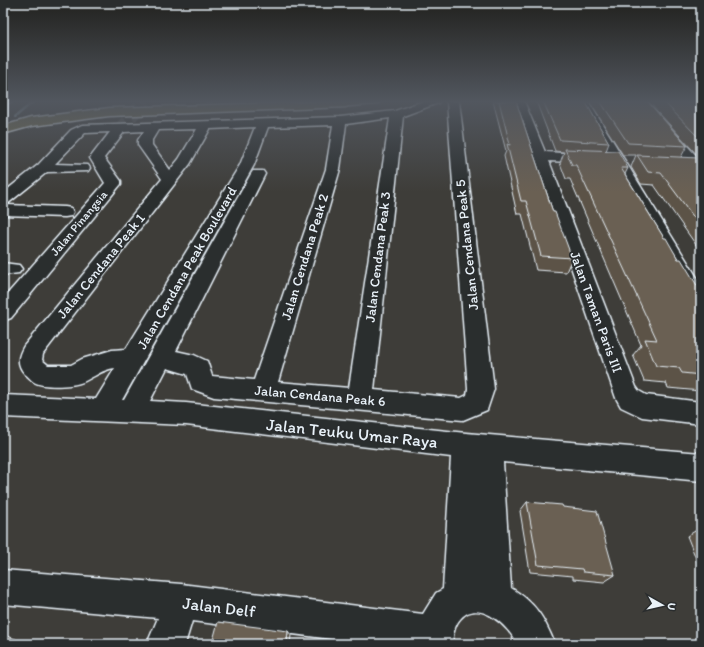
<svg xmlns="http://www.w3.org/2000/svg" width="704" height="647" viewBox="0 0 704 647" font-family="Itim,sans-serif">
  <rect width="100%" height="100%" fill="#3e3d39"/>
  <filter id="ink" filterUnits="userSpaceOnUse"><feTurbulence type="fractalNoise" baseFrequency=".025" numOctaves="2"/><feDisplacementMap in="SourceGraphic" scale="8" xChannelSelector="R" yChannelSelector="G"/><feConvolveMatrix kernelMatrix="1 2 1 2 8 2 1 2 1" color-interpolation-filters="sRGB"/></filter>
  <g filter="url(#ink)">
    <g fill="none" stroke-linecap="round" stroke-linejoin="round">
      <!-- stream -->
      <g fill="#899ca5" fill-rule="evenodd">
        <polygon points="32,101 36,101 16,118 14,118 14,116"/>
        <polygon points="5,134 8,135 5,151 3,152 3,141"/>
      </g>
      <!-- minor-tunnel -->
      <polyline stroke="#585856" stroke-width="13" stroke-dasharray="13 6" stroke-linecap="butt" points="118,131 145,101"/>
      <defs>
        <g id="minor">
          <path d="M 423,101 L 440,101 L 438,103 L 403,116 L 374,390 L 461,398 L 467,395 L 468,389 L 447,101 L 459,101 L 494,389 L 487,410 L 463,420 L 214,397 L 192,389 L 187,374 L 167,368 L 150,401 L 186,403 L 466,433 L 701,453 L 701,481 L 503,462 L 511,588 C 536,603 544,618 555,644 L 517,644 C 510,627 479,598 461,618 C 454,625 453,635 452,644 L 370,644 L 192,621 L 185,644 L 147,644 L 158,618 L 3,604 L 3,570 L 181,584 L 423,614 L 436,593 L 443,589 L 451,457 L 186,425 L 3,417 L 3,395 L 96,399 L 115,368 C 103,369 94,377 83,382 C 74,386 44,388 34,382 C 31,380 28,376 25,374 C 16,364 18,356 24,346 L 162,179 L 138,145 L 138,140 L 144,131 L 124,132 L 104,158 L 121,181 L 121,184 L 11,318 L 3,321 L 3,299 L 105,183 L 90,158 L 110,132 L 85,133 L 55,164 L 88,165 L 90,168 L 88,171 L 47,172 L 6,205 L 65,207 L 71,208 L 73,212 L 71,216 L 65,217 L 3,215 L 3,193 L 38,165 L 71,130 L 82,125 L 340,117 L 395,111 ZM 390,118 L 349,388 L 278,382 L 340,169 L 346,124 ZM 333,125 L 326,169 L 254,380 L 212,376 L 207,361 L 194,355 L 176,351 L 265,174 L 263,171 L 253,171 L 251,174 L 124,400 L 122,400 L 254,165 L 268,127 ZM 255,127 L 240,165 L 126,349 L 112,350 L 82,359 L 71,365 L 48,365 L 42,360 L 43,354 L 190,164 L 210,129 ZM 197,129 L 179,159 L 170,170 L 152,145 L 152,140 L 158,130 Z"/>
          <polygon points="512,101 524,101 545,152 593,155 598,156 600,159 598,162 593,163 549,161 636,387 639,391 646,395 701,402 701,424 642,417 621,407 616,398 533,156"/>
          <polygon points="576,101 588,101 701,284 701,308 694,306"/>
          <polygon points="634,101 646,101 701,161 701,174 696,173"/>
          <polygon points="3,263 19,265 22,269 19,273 3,275"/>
        </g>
        <polygon id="major" points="342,101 382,101 376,104 338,107 336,105"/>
        <g id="highway">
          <polygon points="3,101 12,101 3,106"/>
          <polygon points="342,101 348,105 346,107 109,116 32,126 3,134 3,126 31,118 109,108"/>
        </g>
      </defs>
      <!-- minor casing -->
      <use href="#minor" stroke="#e8f1f8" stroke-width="3"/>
      <!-- major casing -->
      <use href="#major" stroke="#e8f1f8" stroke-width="3"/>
      <!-- highway casing -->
      <use href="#highway" stroke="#e8f1f8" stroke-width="3"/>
      <!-- minor -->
      <use href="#minor" fill="#2a2d2e" fill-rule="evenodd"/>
      <!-- major -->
      <use href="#major" fill="#726c4b" fill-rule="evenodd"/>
      <!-- highway -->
      <use href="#highway" fill="#726c4b" fill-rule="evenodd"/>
    </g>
    <!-- wall -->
    <g fill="#5c5347" stroke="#e8f1f8">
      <polygon points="493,101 516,101 553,212 572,258 566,272 536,270 522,214 517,214 504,156 506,151"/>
      <polygon points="536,101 585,101 609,143 606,151 628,168 625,174 664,238 701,292 701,391 668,388 666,383 644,381 633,355 641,345 570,179 566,179 560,163 564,152 555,151"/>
      <polygon points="589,101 647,101 687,146 681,157 701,161 701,252 654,185 641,184 631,167 636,155 623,155"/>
      <polygon points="648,101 701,101 701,159"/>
      <polygon points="527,502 563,507 615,575 604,582 573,579 573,576 530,572 520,511"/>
      <polygon points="700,528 701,528 701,571 687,536"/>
    </g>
    <!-- shaded-wall -->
    <g fill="#4b4439" stroke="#e8f1f8">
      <polygon points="288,631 291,635 290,644 287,644"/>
      <polygon points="3,635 16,639 13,644 3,644"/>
    </g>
    <!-- building -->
    <g fill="#6b6152" stroke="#e8f1f8">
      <polygon points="499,101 516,101 553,212 555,212 572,258 541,256 526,201 521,201 507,144 510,145"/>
      <polygon points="543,101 585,101 609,143 560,140"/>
      <polygon points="600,101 647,101 687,146 628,143"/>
      <polygon points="663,101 701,101 701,140"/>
      <polygon points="565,149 618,151 628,168 621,168 664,238 666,238 678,259 681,259 701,292 701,375 682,373 679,368 656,366 645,339 657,340 576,165 572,165"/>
      <polygon points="637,155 699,158 701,161 701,227 661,173 648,172"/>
      <polygon points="527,502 562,505 563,507 597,511 615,575 583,572 582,569 538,565"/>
      <polygon points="218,622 288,631 287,644 212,644"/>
    </g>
  </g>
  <!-- sky -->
  <linearGradient id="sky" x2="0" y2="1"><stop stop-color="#22221f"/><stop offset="0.53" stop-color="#52575f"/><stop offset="1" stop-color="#52575f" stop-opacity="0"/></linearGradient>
  <rect width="704" height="192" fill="url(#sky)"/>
  <g text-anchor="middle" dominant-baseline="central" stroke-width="3.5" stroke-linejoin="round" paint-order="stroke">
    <!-- far-street labels -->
    <g font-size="12" fill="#e8f1f8" stroke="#2a2d2e">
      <text transform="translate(79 223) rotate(-50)">Jalan Pinangsia</text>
    </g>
    <!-- street labels -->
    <g font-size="14" fill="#e8f1f8" stroke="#2a2d2e">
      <text transform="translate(467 245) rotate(-96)">Jalan Cendana Peak 5</text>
      <text transform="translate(305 257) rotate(-73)">Jalan Cendana Peak 2</text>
      <text transform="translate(378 257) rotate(-83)">Jalan Cendana Peak 3</text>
      <text transform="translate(101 266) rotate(-51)">Jalan Cendana Peak 1</text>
      <text transform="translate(187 268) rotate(-60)">Jalan Cendana Peak Boulevard</text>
      <text transform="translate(596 312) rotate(70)">Jalan Taman Paris III</text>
      <text transform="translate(320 396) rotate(5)">Jalan Cendana Peak 6</text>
    </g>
    <!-- near-street labels -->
    <g font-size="17" fill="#e8f1f8" stroke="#2a2d2e">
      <text transform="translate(352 433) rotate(6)">Jalan Teuku Umar Raya</text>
      <text transform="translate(219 607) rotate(7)">Jalan Delf</text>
    </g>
  </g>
  <!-- margin -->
  <rect width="704" height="647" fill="none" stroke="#2a2d2e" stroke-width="16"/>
  <rect x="8" y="8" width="688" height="631" fill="none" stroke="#e8f1f8" stroke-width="1.5" filter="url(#ink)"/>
  <!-- north arrow -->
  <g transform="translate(662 605) rotate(98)" stroke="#2a2d2e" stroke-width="3" paint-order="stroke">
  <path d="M0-3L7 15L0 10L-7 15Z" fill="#e8f1f8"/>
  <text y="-6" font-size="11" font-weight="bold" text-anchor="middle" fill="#e8f1f8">U</text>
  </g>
</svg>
